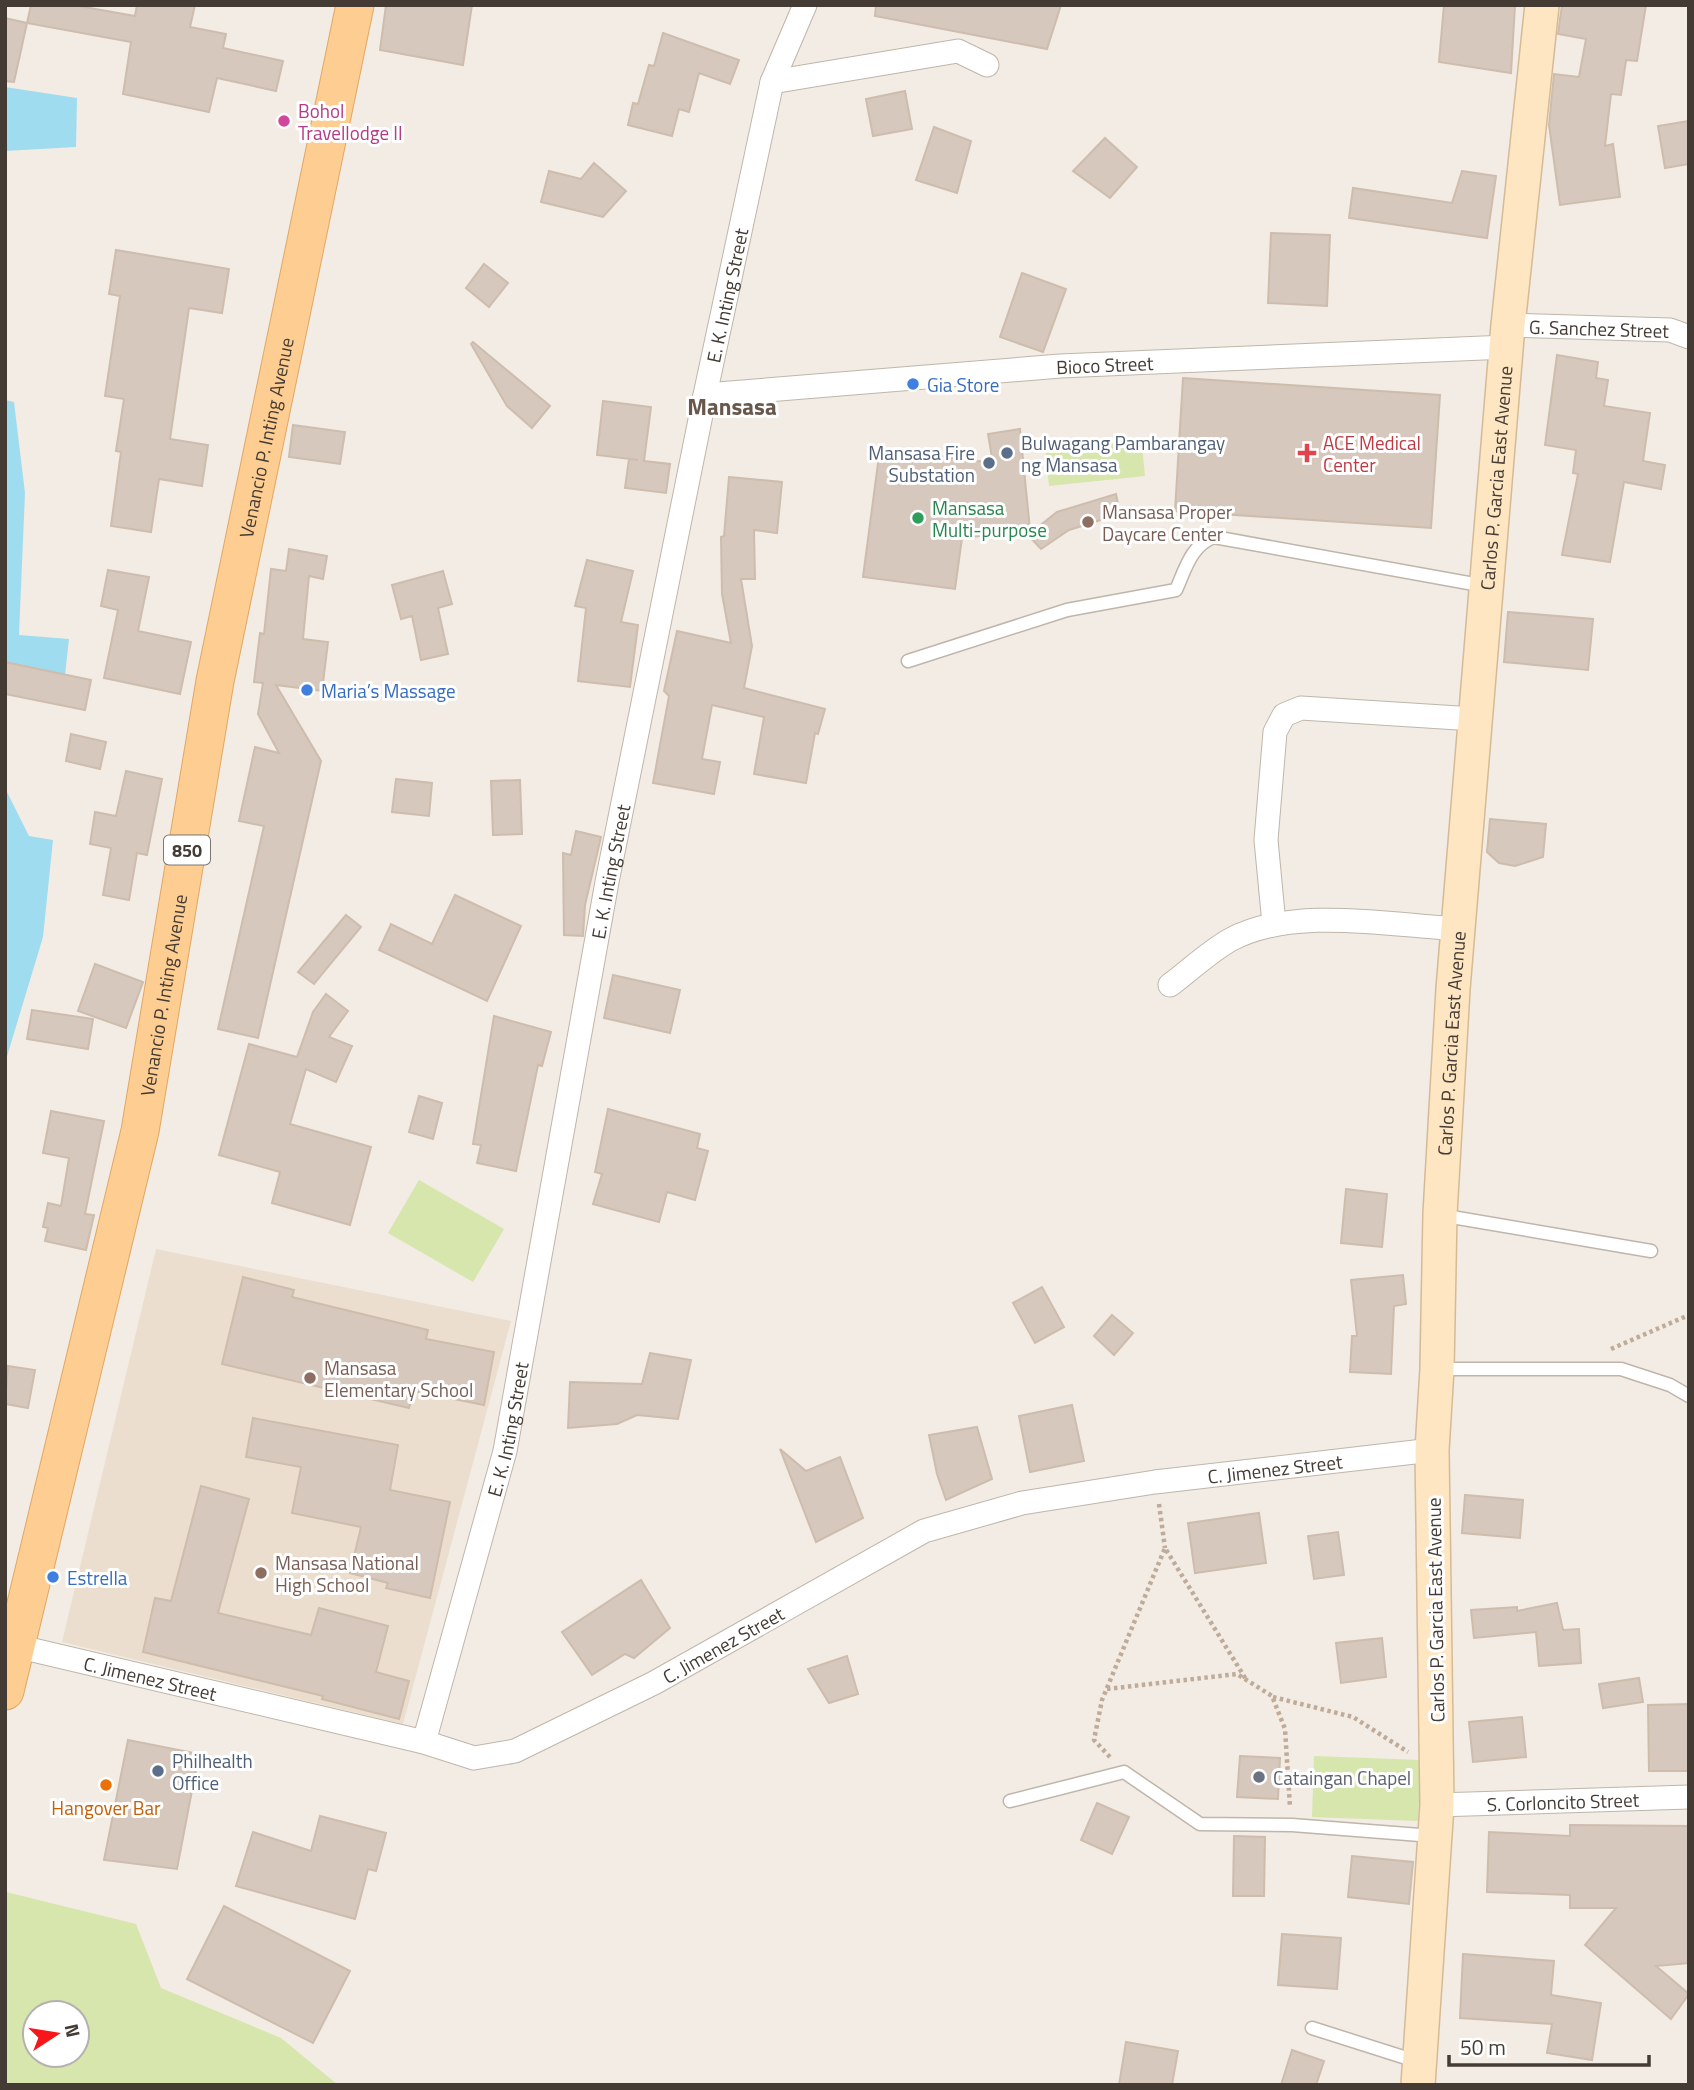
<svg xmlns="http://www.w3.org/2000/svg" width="1694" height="2090" viewBox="0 0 1694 2090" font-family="'Titillium Web',sans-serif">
  <rect width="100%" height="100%" fill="#f2ece4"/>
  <!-- education -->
  <polygon fill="#ebdece" points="156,1249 511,1321 403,1724 62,1642"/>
  <!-- green -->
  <g fill="#d6e6ad" fill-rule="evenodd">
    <polygon points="1141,437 1145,476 1049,486 1045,447"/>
    <polygon points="419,1180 504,1229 473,1282 388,1233"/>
    <polygon points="1314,1756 1421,1760 1418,1821 1312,1817"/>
    <path d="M 6,1892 L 136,1924 L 161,1988 L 281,2038 L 338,2085 L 5,2085 ZM 35,2013 L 77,2013 L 77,2055 L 35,2055 Z"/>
  </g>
  <!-- water -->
  <g fill="#a0dcef">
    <polygon points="5,87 77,98 76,147 5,151"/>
    <polygon points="5,400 14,402 25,493 19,635 69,639 65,675 5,664"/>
    <polygon points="5,788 29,836 53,840 43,937 5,1063"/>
  </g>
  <!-- building -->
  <g fill="#d6c8bd" stroke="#cebcad" stroke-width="2">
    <polygon points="31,5 73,5 135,16 137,5 195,5 190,27 226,34 223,48 283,61 276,91 217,78 209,112 123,94 131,42 27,23"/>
    <polygon points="386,5 472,5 463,65 380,50"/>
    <polygon points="876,5 1061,5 1047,49 875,16"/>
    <polygon points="1444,5 1515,5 1511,73 1439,62"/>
    <polygon points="1562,5 1646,5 1637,61 1626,60 1621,95 1611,94 1605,146 1613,144 1620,197 1560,205 1549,125 1554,74 1579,77 1586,39 1558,34"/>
    <polygon points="5,18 27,23 14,82 5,81"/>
    <polygon points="663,33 739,60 730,84 699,73 689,112 679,109 672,136 628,125 633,103 638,104 649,65 654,66"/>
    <polygon points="905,91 912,129 873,136 866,99"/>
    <polygon points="1689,121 1689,164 1665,168 1658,126"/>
    <polygon points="934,127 971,141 957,193 916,180"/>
    <polygon points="1105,138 1137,167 1110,198 1073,171"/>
    <polygon points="594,163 626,191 603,217 541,202 549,171 581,179"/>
    <polygon points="1462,171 1496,176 1487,238 1349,218 1353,188 1452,203"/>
    <polygon points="1271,233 1330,235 1327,306 1268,303"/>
    <polygon points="116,250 229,269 222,313 189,308 170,439 208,445 202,486 159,479 151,532 111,526 121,452 116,451 124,399 105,396 120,296 109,294"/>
    <polygon points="484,264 508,283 489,307 466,288"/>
    <polygon points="1022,273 1066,289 1043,352 1000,337"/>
    <polygon points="473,342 550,406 532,428 507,406 471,344"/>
    <polygon points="1557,355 1598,362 1596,378 1608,380 1604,406 1650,413 1643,461 1665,465 1661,489 1624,482 1610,562 1562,555 1578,474 1573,473 1576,450 1545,445"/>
    <polygon points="1183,378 1440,395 1431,528 1175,511"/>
    <polygon points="603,401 651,407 644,461 670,464 666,493 625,488 629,459 638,460 597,455"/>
    <polygon points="293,425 345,432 340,464 289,457"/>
    <polygon points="1020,429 1030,530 962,538 955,589 863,577 880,448 993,463 988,434"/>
    <polygon points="729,477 782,482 777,533 754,530 755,579 741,579 752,646 744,688 825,709 818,734 815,733 806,783 754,774 764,717 712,705 702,759 720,762 714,794 653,783 669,696 664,691 677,631 731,643 722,594 721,537 724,536"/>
    <polygon points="1116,494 1120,514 1069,530 1041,549 1028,535 1057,512"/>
    <polygon points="289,549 327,556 323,579 309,576 303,639 328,642 322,691 276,685 321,761 258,1038 218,1029 264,826 239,821 255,747 279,753 258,714 263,683 254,682 260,633 264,634 271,569 286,571"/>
    <polygon points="587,560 633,571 621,622 638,625 630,687 578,681 586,608 575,606"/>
    <polygon points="108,570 149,577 138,631 191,642 180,694 104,678 118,610 101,606"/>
    <polygon points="443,571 452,604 438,608 448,654 421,660 412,616 401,619 392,585"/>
    <polygon points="1508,612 1593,619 1588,670 1504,662"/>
    <polygon points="5,662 91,680 85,710 5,694"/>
    <polygon points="71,734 106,742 100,769 66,761"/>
    <polygon points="126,771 162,779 147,855 137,853 129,900 103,895 111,848 90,844 95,812 116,816"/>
    <polygon points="396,779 432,783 429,816 392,812"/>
    <polygon points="520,780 522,834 493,835 491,781"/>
    <polygon points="1490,819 1546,824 1543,857 1515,866 1499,863 1487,852"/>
    <polygon points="576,831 601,837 585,905 583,936 564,935 563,853 571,855"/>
    <polygon points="455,895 521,926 487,1001 379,950 391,924 432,944"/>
    <polygon points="346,915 361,927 314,984 298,972"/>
    <polygon points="95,964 143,982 126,1028 78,1011"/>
    <polygon points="613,975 680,990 670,1033 604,1018"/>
    <polygon points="326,994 348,1011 329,1037 352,1046 336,1082 306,1069 290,1124 371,1147 350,1225 272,1203 280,1172 219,1155 249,1044 297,1057 313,1012"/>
    <polygon points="32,1010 93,1019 88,1049 27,1039"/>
    <polygon points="494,1016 551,1032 542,1066 538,1065 516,1171 477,1163 481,1145 473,1144"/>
    <polygon points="419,1096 442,1103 433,1139 409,1132"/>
    <polygon points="608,1109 700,1134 697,1148 708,1151 695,1200 667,1192 659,1222 593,1204 602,1174 595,1172"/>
    <polygon points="51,1111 104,1121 85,1214 94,1215 86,1250 45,1241 48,1228 43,1227 48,1203 61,1206 69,1158 43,1153"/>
    <polygon points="1346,1189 1387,1194 1382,1247 1341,1243"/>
    <polygon points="1403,1275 1406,1304 1394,1306 1391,1374 1350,1372 1352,1336 1357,1336 1351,1280"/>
    <polygon points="243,1277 294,1290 292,1297 428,1330 426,1339 494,1352 484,1405 414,1391 409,1408 222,1364"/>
    <polygon points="1042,1287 1064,1327 1035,1343 1013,1303"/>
    <polygon points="1112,1315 1133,1333 1114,1355 1094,1336"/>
    <polygon points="650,1353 691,1360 678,1419 637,1415 617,1424 568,1428 570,1382 642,1384"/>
    <polygon points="8,1366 35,1370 28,1408 5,1404"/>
    <polygon points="1072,1405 1084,1461 1030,1472 1019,1416"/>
    <polygon points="253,1418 398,1445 390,1490 450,1502 430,1598 386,1588 388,1583 350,1573 361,1527 292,1513 301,1467 246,1457"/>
    <polygon points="977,1427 992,1479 946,1500 937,1474 929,1435"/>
    <polygon points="780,1449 806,1471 840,1457 863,1518 816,1542"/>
    <polygon points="201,1486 249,1499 218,1613 311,1635 319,1608 388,1626 376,1672 409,1681 399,1719 322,1699 323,1696 143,1652 155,1598 171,1601"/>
    <polygon points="1465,1495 1523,1500 1520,1538 1462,1533"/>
    <polygon points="1259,1513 1266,1563 1195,1573 1188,1523"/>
    <polygon points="1338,1532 1344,1575 1314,1579 1308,1536"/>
    <polygon points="641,1580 670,1628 634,1658 625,1654 592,1675 562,1632"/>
    <polygon points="1557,1603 1563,1630 1579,1629 1581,1663 1539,1666 1536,1632 1474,1638 1471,1610 1517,1607 1517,1611"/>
    <polygon points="1382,1638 1386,1677 1341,1683 1336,1643"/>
    <polygon points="847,1656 858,1694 829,1703 808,1669"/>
    <polygon points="1639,1678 1643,1702 1603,1708 1599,1684"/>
    <polygon points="1689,1704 1689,1771 1649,1771 1648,1705"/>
    <polygon points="1522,1717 1526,1757 1473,1762 1469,1722"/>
    <polygon points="128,1740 199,1754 177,1869 104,1860"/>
    <polygon points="1240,1756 1280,1758 1278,1799 1237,1797"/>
    <polygon points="1097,1803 1129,1817 1112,1854 1081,1840"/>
    <polygon points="320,1816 386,1833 376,1871 368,1869 355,1919 236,1886 253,1832 311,1851"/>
    <polygon points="1570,1825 1689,1826 1689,1963 1656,1966 1689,1994 1671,2019 1585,1945 1616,1908 1570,1908 1570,1895 1487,1892 1489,1832 1570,1836"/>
    <polygon points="1234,1836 1265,1837 1264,1896 1233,1896"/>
    <polygon points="1352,1856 1413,1862 1409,1904 1348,1897"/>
    <polygon points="224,1906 350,1971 313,2043 187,1979"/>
    <polygon points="1282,1934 1341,1938 1337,1989 1278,1985"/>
    <polygon points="1463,1954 1554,1961 1551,1995 1601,2003 1592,2060 1547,2053 1552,2024 1460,2018"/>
    <polygon points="1126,2042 1178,2051 1172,2085 1119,2085"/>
    <polygon points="1292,2050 1324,2061 1316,2085 1281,2085"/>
  </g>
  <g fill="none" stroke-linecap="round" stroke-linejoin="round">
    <defs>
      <g id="service">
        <path d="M 908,661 L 1067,610 L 1176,590 C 1185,570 1191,545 1214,537 L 1485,586"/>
        <polyline points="1440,1215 1651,1251"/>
        <polyline points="1439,1369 1621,1369 1670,1385 1689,1396"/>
        <polyline points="1010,1801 1124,1772 1200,1824 1292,1825 1433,1836"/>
        <polyline points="1312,2028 1419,2062"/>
      </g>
      <g id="minor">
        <polyline points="772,82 958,51 987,65"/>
        <path id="s1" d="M 1508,325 L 1670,330 L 1689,337"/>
        <path id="s2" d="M 705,395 L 1060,366 L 1507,347"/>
        <polyline points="1274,924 1266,840 1275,732 1284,715 1301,708 1474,719"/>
        <path d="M 1170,985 C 1190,970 1209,952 1230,940 C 1292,906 1390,925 1458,929"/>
        <path id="s3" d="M 16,1646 L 424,1742 L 474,1758 L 515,1751 L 654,1683 L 924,1531 L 1022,1503 L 1155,1482 L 1432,1450"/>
        <path id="s4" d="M 424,1742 L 505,1451 L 607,882 L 705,395 L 772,82 L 805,5"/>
        <path id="s5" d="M 1437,1805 L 1689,1797"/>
      </g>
      <g id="secondary">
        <path id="s6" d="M 1418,2085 L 1437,1805 L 1432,1450 L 1437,1369 L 1440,1214 L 1453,989 L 1508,325 L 1542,5"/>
      </g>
      <g id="primary">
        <path id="s7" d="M 5,1691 L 140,1131 L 215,681 L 355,5"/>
      </g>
    </defs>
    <!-- service casing -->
    <use href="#service" stroke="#c0b5aa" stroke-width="15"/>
    <!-- minor casing -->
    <use href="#minor" stroke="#c0b5aa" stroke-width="25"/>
    <!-- secondary casing -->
    <use href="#secondary" stroke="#d5ba96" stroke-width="36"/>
    <!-- primary casing -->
    <use href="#primary" stroke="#e2a762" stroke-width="39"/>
    <!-- path -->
    <g stroke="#bfab98" stroke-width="4.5" stroke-dasharray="3.5 3.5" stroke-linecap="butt">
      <polyline points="1611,1349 1689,1315"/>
      <polyline points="1159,1504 1165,1548"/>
      <polyline points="1107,1689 1237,1674 1272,1696 1285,1729 1290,1807"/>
      <polyline points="1273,1697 1353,1717 1408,1752"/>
      <polyline points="1110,1757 1094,1740 1102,1700 1165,1548 1247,1681"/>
    </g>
    <!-- service -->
    <use href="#service" stroke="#fff" stroke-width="12"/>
    <!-- minor -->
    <use href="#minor" stroke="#fff" stroke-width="23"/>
    <!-- secondary -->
    <use href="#secondary" stroke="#fee6c2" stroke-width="33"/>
    <!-- primary -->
    <use href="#primary" stroke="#fdcd92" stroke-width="37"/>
  </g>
  <!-- markers -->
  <circle fill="#d1479c" stroke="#fff" stroke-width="2.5" cx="284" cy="121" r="7"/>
  <g fill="#3f7fe0" stroke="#fff" stroke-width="2.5">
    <circle cx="913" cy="384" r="7"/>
    <circle cx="307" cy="690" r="7"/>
    <circle cx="53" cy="1577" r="7"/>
  </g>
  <g fill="#5c6f8a" stroke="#fff" stroke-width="2.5">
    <circle cx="1007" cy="453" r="7"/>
    <circle cx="989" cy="463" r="7"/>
    <circle cx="158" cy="1771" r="7"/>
  </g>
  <path fill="#e0444e" stroke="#fff" stroke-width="2.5" d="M1303.5 442.5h7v7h7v7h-7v7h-7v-7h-7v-7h7z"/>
  <circle fill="#2e9e5b" stroke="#fff" stroke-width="2.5" cx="918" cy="518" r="7"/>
  <g fill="#8d6e63" stroke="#fff" stroke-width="2.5">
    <circle cx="1088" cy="522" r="7"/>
    <circle cx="310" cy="1378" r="7"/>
    <circle cx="261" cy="1573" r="7"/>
  </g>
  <circle fill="#6b7280" stroke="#fff" stroke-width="2.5" cx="1259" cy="1777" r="7"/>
  <circle fill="#e8710a" stroke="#fff" stroke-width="2.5" cx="106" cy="1785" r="7"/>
  <g text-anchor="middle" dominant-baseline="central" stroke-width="6" stroke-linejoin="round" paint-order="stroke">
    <!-- shield labels -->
    <rect fill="#fff" stroke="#7c7671" stroke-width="2" x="164" y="835.5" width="46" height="29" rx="5"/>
    <g font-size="18" font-weight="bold" fill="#443b34">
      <text x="187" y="850">850</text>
    </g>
    <!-- hotel labels -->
    <g font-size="19" fill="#b23c85" stroke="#fff" text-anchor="start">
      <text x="298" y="110">Bohol<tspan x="298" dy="22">Travellodge II</tspan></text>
    </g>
    <!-- street labels -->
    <g font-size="19" fill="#443b34" stroke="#fff">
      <text stroke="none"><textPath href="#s4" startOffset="1479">E. K. Inting Street</textPath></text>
      <text stroke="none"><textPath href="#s1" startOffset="91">G. Sanchez Street</textPath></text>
      <text stroke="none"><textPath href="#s2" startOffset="401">Bioco Street</textPath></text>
      <text stroke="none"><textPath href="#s7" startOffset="1281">Venancio P. Inting Avenue</textPath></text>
      <text stroke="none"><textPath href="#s6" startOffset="1610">Carlos P. Garcia East Avenue</textPath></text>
      <text stroke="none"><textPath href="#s4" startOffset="891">E. K. Inting Street</textPath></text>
      <text stroke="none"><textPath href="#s7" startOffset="714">Venancio P. Inting Avenue</textPath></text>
      <text stroke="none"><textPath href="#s6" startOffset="1043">Carlos P. Garcia East Avenue</textPath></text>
      <text stroke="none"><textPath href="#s4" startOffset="324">E. K. Inting Street</textPath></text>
      <text stroke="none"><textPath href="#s3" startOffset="1335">C. Jimenez Street</textPath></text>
      <text transform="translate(1435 1610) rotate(-91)">Carlos P. Garcia East Avenue</text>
      <text stroke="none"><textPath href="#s3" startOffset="747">C. Jimenez Street</textPath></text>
      <text stroke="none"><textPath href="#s3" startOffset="138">C. Jimenez Street</textPath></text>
      <text stroke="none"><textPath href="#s5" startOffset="126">S. Corloncito Street</textPath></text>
    </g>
    <!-- shop labels -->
    <g font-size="19" fill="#366cbe" stroke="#fff" text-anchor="start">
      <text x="927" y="384">Gia Store</text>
      <text x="321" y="690">Maria’s Massage</text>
      <text x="67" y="1577">Estrella</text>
    </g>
    <!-- service labels -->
    <g font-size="19" fill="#4e5e75" stroke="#fff" text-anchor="start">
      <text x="1021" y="442">Bulwagang Pambarangay<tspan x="1021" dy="22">ng Mansasa</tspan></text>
      <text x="975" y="452" text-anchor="end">Mansasa Fire<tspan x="975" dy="22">Substation</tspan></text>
      <text x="172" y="1760">Philhealth<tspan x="172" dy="22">Office</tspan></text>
    </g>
    <!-- health labels -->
    <g font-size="19" fill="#be3a42" stroke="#fff" text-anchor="start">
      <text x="1323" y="442">ACE Medical<tspan x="1323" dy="22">Center</tspan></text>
    </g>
    <!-- leisure labels -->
    <g font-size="19" fill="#27864d" stroke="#fff" text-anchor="start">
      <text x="932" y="507">Mansasa<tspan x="932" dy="22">Multi-purpose</tspan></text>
    </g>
    <!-- education labels -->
    <g font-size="19" fill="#785e54" stroke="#fff" text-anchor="start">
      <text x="1102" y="511">Mansasa Proper<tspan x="1102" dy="22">Daycare Center</tspan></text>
      <text x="324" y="1367">Mansasa<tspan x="324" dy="22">Elementary School</tspan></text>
      <text x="275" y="1562">Mansasa National<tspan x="275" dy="22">High School</tspan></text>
    </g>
    <!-- worship labels -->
    <g font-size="19" fill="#5b616d" stroke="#fff" text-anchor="start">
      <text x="1273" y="1777">Cataingan Chapel</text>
    </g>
    <!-- food labels -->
    <g font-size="19" fill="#c56008" stroke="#fff">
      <text x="106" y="1807">Hangover Bar</text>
    </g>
    <!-- quarter labels -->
    <g font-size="23" font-weight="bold" fill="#67574c" stroke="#fff">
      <text x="732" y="406">Mansasa</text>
    </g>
  </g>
  <!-- border -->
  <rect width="1694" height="2090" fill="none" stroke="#443b34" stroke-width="14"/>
  <!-- north arrow -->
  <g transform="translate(56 2034) rotate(78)"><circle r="33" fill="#ffffff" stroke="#b4b1ae" stroke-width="2"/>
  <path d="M0-5L12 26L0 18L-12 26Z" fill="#f71619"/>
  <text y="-10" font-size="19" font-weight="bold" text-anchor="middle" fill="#443b34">N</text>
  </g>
  <!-- scale -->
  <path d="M1449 2055v10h200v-10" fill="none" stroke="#443b34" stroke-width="3.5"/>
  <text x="1460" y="2055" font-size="21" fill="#443b34" stroke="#ffffff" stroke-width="5" paint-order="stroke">50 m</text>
</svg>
